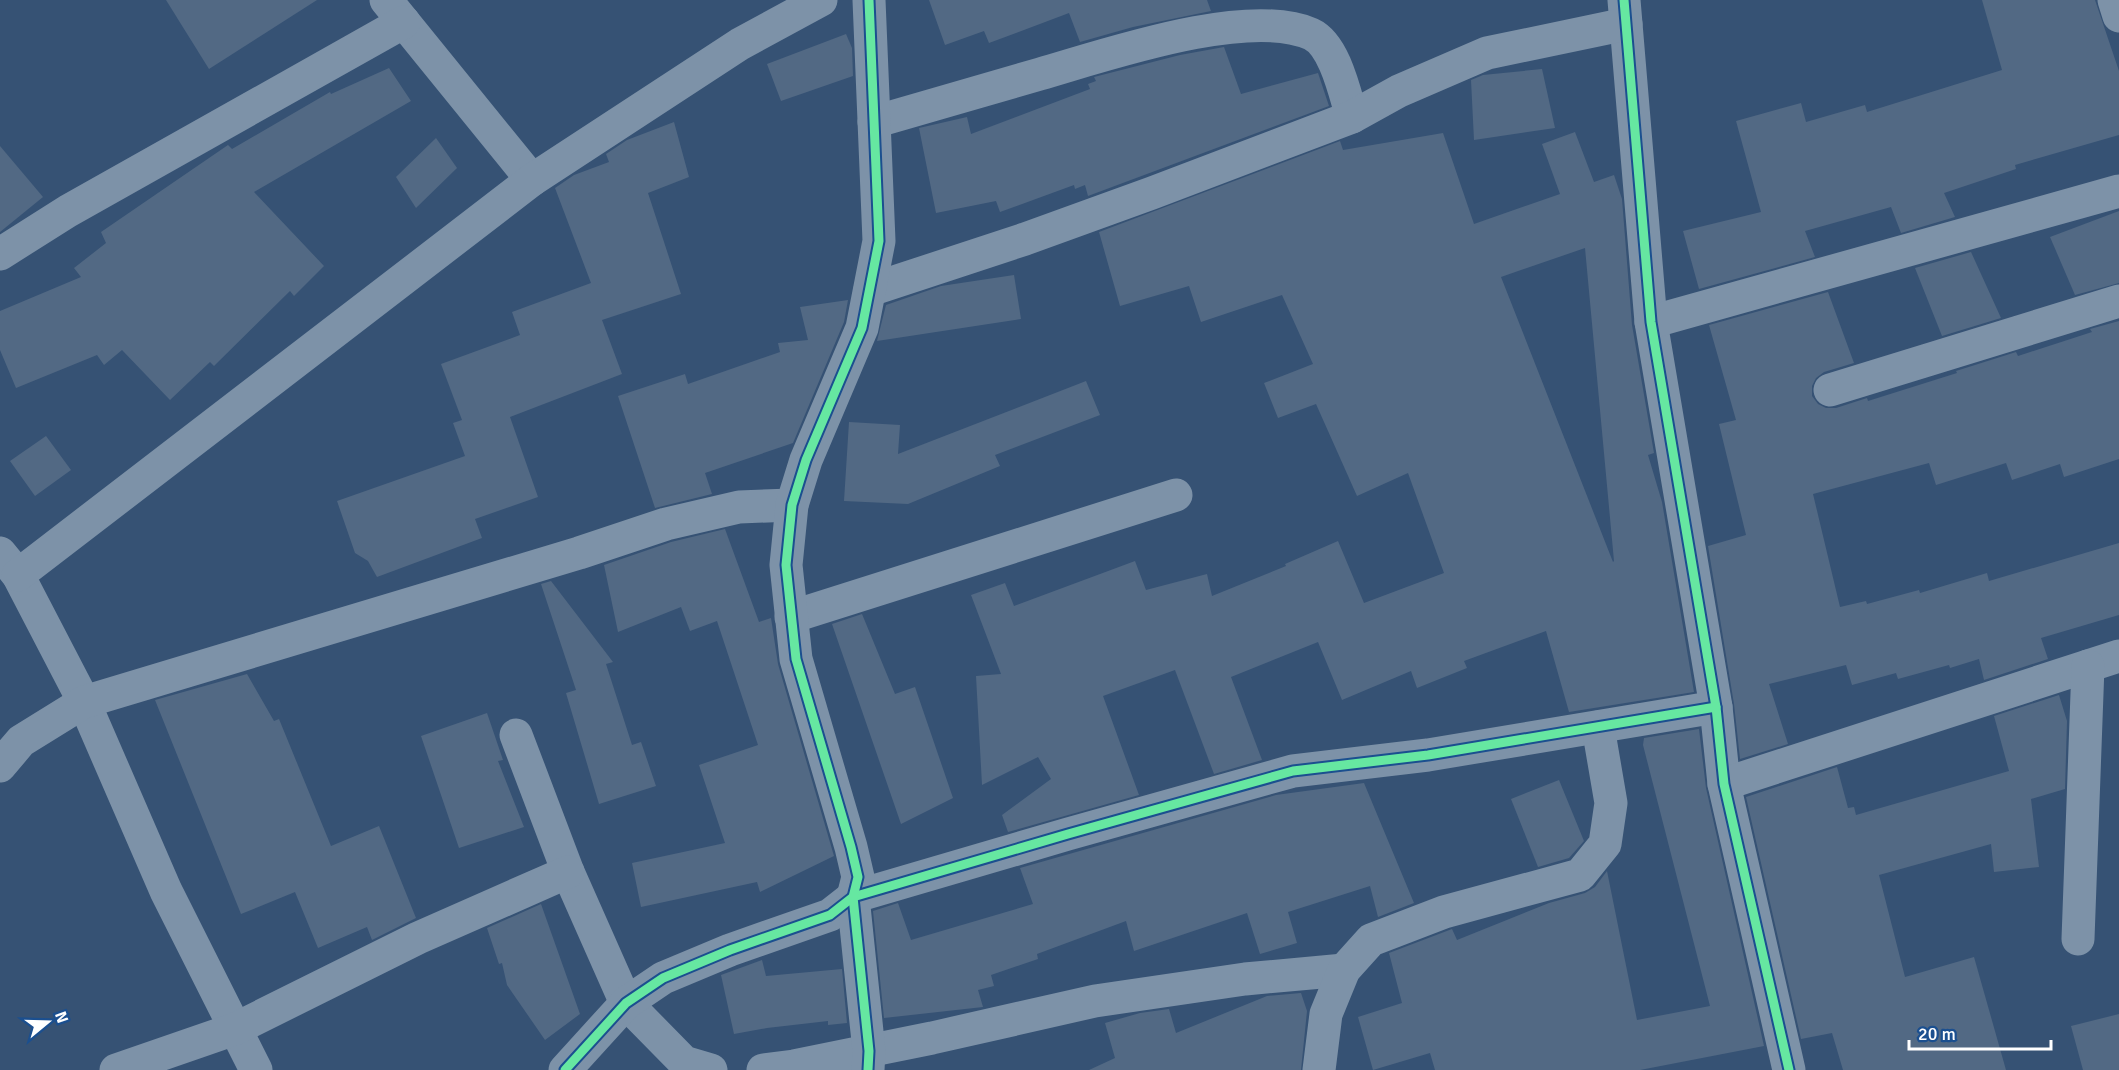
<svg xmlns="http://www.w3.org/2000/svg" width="2119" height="1070" viewBox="0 0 2119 1070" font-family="Signika,sans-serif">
  <rect width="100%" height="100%" fill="#365274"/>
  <!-- building -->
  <g fill="#526984" fill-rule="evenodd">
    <polygon points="166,0 317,0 209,69"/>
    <polygon points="929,0 1207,0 1211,11 1133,27 1080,42 1069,13 989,43 984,31 945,45"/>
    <polygon points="1982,0 2095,0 2119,71 2119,135 2015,165 2016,169 1944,193 1955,217 1901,233 1891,207 1805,231 1815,257 1699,289 1683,231 1761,212 1736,121 1801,103 1806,122 1865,105 1867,112 2002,70"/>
    <polygon points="846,34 852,48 853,76 781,101 767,64"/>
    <polygon points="1224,47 1241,94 1318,73 1329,106 1088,196 1085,185 1075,189 1074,185 1000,212 996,201 936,213 919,128 967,117 971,134 1090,89 1088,84 1096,81 1094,77 1180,55"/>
    <polygon points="389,68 411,101 254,192 324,266 294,296 290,291 214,366 210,362 170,400 122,350 104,365 97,355 16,388 0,350 0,311 81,277 74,268 106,243 101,232 228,145 232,149 330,92 331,94"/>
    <polygon points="1542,69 1555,128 1474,140 1471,80 1483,75"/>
    <polygon points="674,122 689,177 648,193 681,294 602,320 622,374 510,417 538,497 475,519 482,538 377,577 368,561 355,553 337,501 465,456 453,423 462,420 441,364 520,335 512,312 591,283 555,188 574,175 609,162 606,154 627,140"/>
    <path d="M 1575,132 L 1594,182 L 1614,175 L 1622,199 L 1632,325 L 1654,453 L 1648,455 L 1662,502 L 1694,692 L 1569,712 L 1546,631 L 1464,661 L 1467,668 L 1417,688 L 1411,671 L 1342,700 L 1318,642 L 1231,677 L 1262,760 L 1214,774 L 1175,670 L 1103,696 L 1139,795 L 1008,832 L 1002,815 L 1051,779 L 1038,757 L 982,785 L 976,676 L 1001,674 L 971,595 L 1005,583 L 1014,606 L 1135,561 L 1146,590 L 1207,574 L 1212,596 L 1286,566 L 1285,564 L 1338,541 L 1364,603 L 1444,573 L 1408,473 L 1357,496 L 1316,404 L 1278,418 L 1264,383 L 1313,364 L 1282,295 L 1201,322 L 1189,286 L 1120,306 L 1099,232 L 1340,141 L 1343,150 L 1443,133 L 1474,224 L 1560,194 L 1542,144 ZM 1585,248 L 1614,561 L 1613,562 L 1501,277 Z"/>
    <polygon points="436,138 457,168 416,208 396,177"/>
    <polygon points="0,146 43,197 0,232"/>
    <polygon points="2119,211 2119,283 2075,295 2050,237"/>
    <polygon points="1971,252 2001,318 1942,336 1915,268"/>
    <polygon points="1014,275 1021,319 877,341 886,305 941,286"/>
    <polygon points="1828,292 1854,363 1824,372 1816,378 1812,386 1812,396 1818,404 1826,408 1836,408 1867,398 1868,401 1957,373 1956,371 2016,352 2018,356 2092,332 2090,329 2119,321 2119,459 2064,477 2060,464 2012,480 2006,463 1936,485 1929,463 1813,494 1840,607 1866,601 1867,604 1919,590 1920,593 1987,573 1989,581 2119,543 2119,615 2041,638 2048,659 1984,680 1979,659 1950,668 1949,665 1898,679 1896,673 1852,685 1846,665 1769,684 1788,744 1740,759 1734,704 1708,546 1746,535 1719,424 1736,420 1709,325"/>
    <polygon points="848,300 844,322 793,443 705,473 712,494 655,508 618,396 685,374 688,384 780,352 778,343 808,340 800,307"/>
    <polygon points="1086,381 1100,415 995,455 1000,466 908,504 844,501 849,422 900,425 898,454"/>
    <polygon points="46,436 71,470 35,496 10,461"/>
    <polygon points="725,529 759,622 771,618 778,664 834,856 760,892 757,882 641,907 632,863 725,843 699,765 758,745 717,621 690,631 681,607 618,632 604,565 671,542"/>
    <polygon points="551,581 613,662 606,664 632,745 641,742 656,786 599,804 566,693 576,690 541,584"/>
    <polygon points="862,614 895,694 915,687 953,798 901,824 832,624"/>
    <polygon points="247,674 274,721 279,719 331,846 379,826 416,918 372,940 367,927 318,948 295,892 241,914 155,700"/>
    <polygon points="2059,695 2067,721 2065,789 2031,799 2039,867 1994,872 1991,844 1879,875 1905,977 1974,957 2006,1070 1843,1070 1832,1033 1801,1039 1746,797 1837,767 1848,808 1854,807 1856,815 2009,771 1994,716"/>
    <polygon points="487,713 503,760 498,761 524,827 459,848 421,736"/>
    <polygon points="1699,729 1706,788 1764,1046 1640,1070 1435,1070 1430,1053 1373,1070 1358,1017 1402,1003 1389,953 1452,929 1457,940 1549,903 1585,893 1595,887 1607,871 1637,1020 1710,1006 1643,745 1644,738"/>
    <polygon points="1559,780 1584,841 1569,858 1538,867 1511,799"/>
    <polygon points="1364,783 1414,903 1378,917 1370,886 1288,912 1297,943 1260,954 1247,913 1134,951 1126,921 1037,954 1038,959 991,975 994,986 978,990 983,1007 884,1018 873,911 898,903 911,940 1033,904 1020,868 1276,795"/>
    <polygon points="541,904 580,1014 545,1040 507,985 502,963 499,964 487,928"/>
    <polygon points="762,960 766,976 842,969 847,1023 828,1025 828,1021 767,1028 734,1034 721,975"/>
    <polygon points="1301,993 1307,1011 1301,1070 1089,1070 1115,1058 1105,1023 1140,1013 1169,1009 1176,1033 1267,996"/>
    <polygon points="2119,1014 2119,1070 2083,1070 2071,1026"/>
  </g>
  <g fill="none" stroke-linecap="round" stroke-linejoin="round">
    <!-- minor -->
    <g stroke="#7d92a8" stroke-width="33">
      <polyline points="386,0 532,180"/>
      <polyline points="1624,0 1651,322 1716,707 1724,784 1789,1070"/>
      <polyline points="2114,0 2119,16"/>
      <path d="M 874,122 C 929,106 985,90 1040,74 C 1106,55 1247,6 1311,34 C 1335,45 1345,94 1352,117"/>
      <polyline points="0,254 68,211 404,22"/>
      <polyline points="870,290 1025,239 1152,193 1352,117 1399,91 1487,53 1626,24"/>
      <polyline points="1651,322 2119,191"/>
      <polyline points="1830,390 2119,301"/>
      <polyline points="0,553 18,575 84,702 166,891 256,1070"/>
      <polyline points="18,575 532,180 740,44 821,0"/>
      <polyline points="791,617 1176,495"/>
      <polyline points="516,735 568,872 626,1003 684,1062 711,1070"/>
      <polyline points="0,766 21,741 84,702 579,553 666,524 739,507 792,505"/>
      <polyline points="1724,784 2119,656"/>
      <polyline points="2078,939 2088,666"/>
      <polyline points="116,1070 235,1029 418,938 568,872"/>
      <polyline points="565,1070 626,1003 663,978 730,950 830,915 853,897 1068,834 1293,771 1428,755 1716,707"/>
      <polyline points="763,1070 794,1066 932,1038 1095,1001 1245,979 1344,970"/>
      <polyline points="868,1070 869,1051 853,897 858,877 851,847 796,659 786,565 792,505 806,460 862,328 879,241 869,0"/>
      <polyline points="1319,1070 1326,1014 1344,970 1371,940 1444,912 1580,875 1605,844 1611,803 1598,727"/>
    </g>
    <defs>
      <g id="cycleway">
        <polyline points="1624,0 1651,322 1716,707 1724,784 1789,1070"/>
        <polyline points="565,1070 626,1003 663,978 730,950 830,915 853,897 1068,834 1293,771 1428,755 1716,707"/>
        <polyline points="868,1070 869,1051 853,897 858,877 851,847 796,659 786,565 792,505 806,460 862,328 879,241 869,0"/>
      </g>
    </defs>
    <!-- cycleway casing -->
    <use href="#cycleway" stroke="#1b4f8f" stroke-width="13"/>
    <!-- cycleway -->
    <use href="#cycleway" stroke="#66e7a1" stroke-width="9"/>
  </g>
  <!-- north arrow -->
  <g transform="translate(48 1022) rotate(71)" stroke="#1b4f8f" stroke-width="4.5" paint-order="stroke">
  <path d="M0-4.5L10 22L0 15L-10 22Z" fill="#ffffff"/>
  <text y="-9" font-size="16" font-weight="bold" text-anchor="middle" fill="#ffffff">N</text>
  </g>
  <!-- scale -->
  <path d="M1909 1040v9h142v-9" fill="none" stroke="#ffffff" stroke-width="3"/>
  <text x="1918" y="1040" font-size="18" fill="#ffffff" stroke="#1b4f8f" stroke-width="4.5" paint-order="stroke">20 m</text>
</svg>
